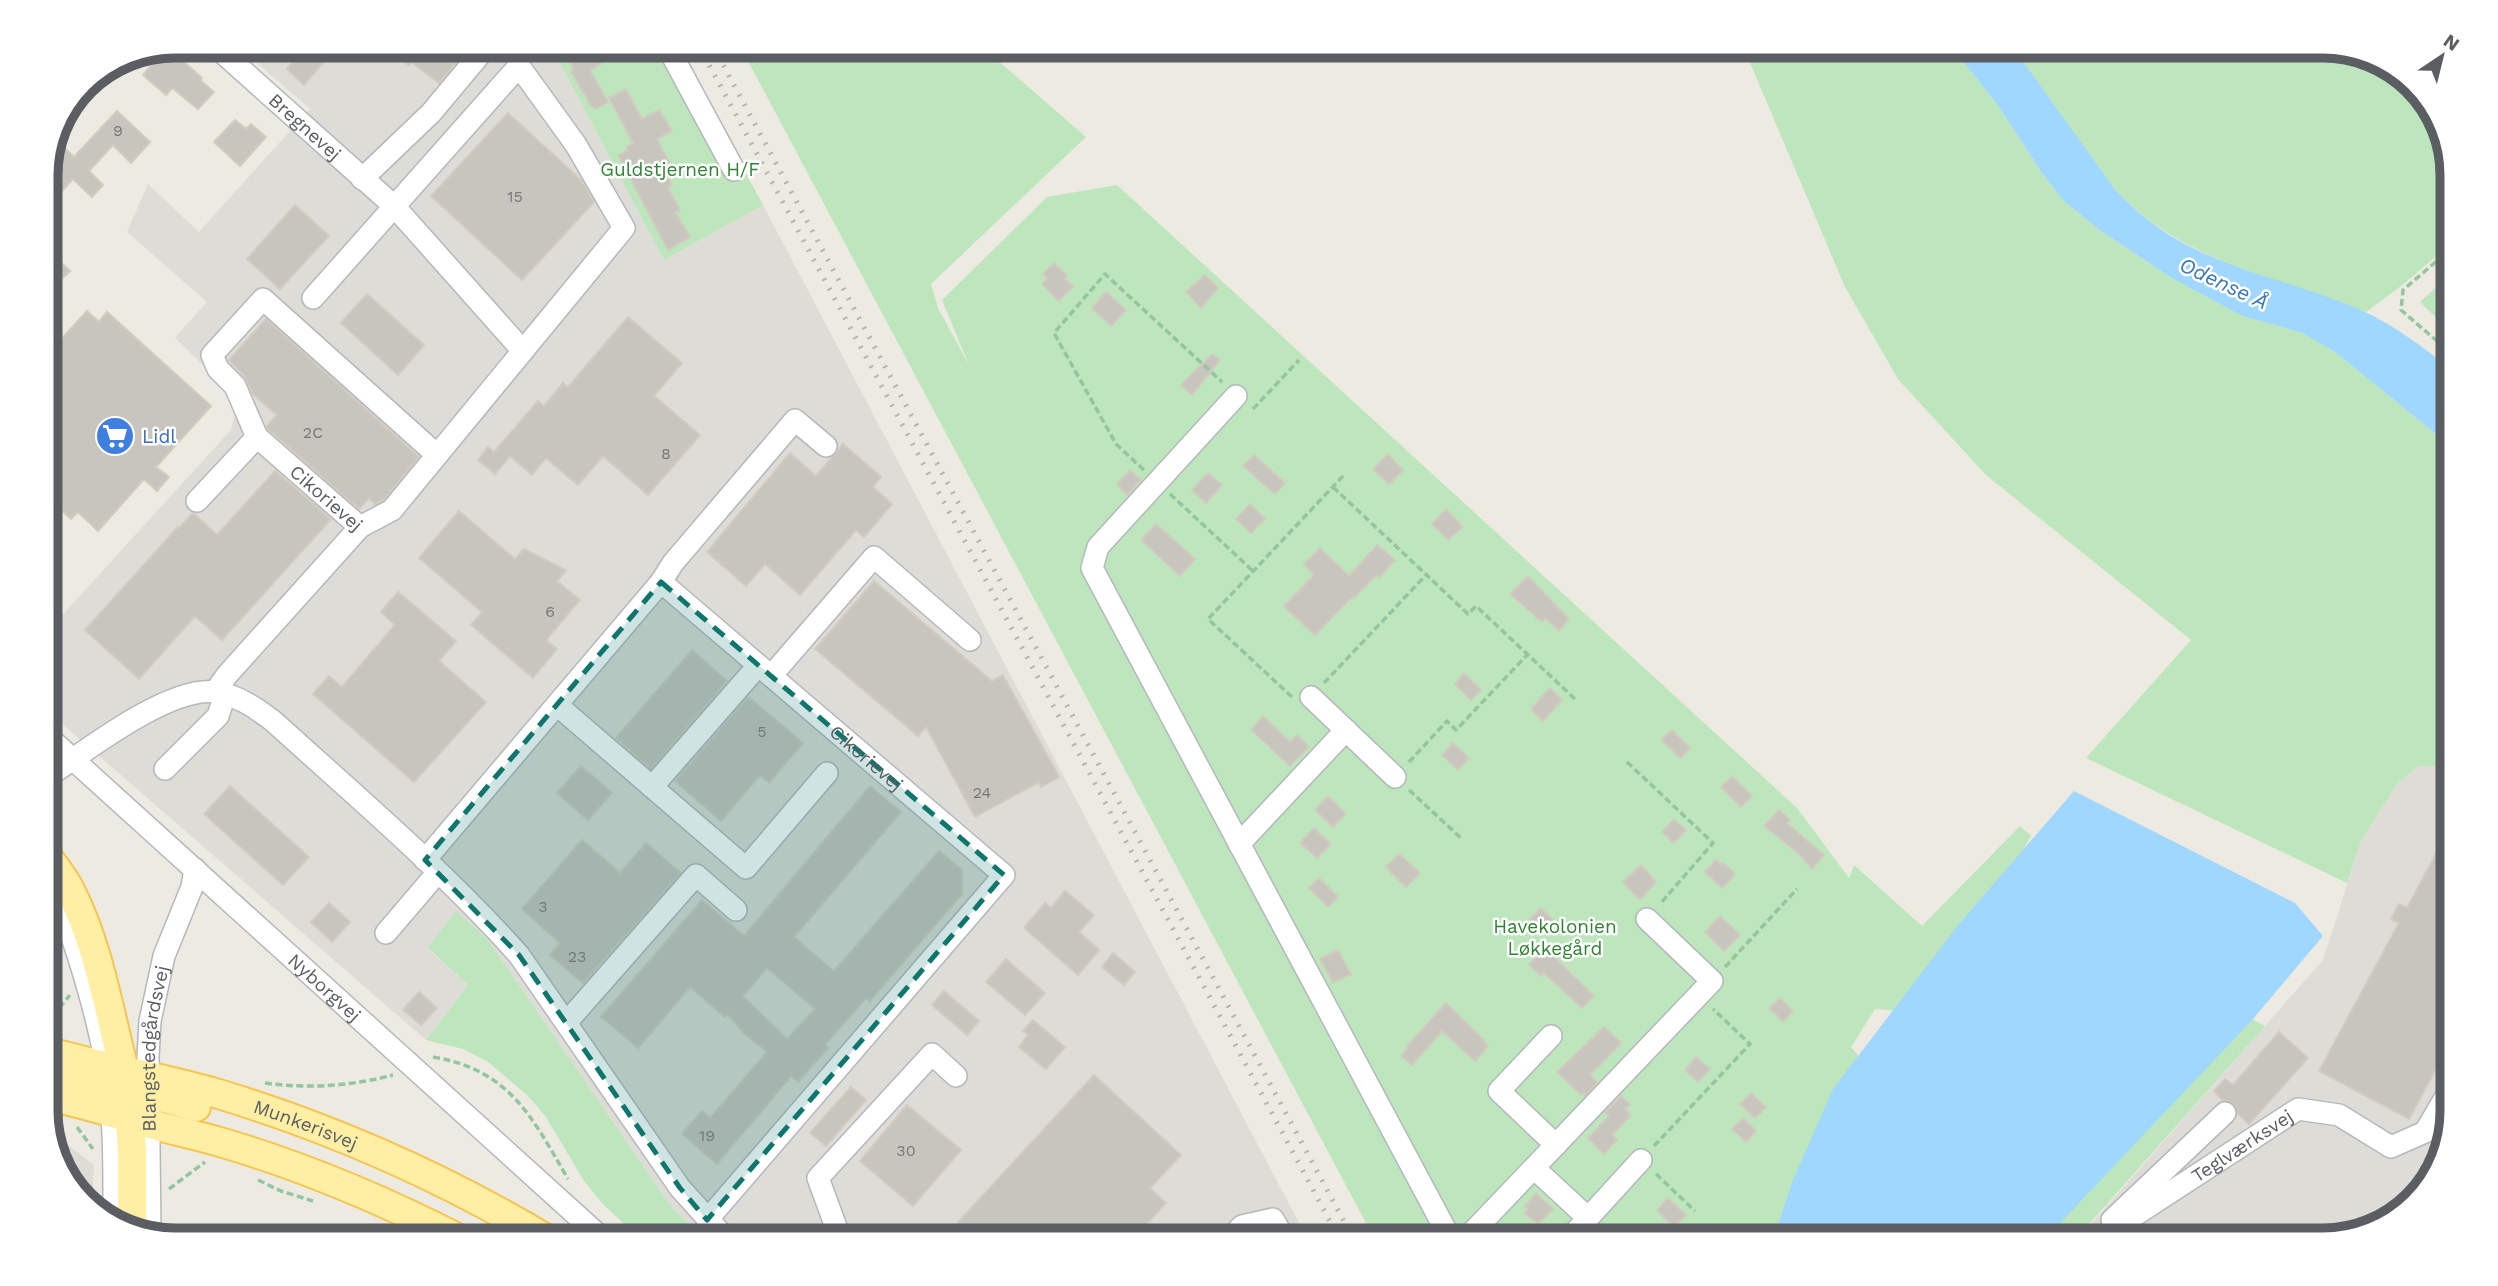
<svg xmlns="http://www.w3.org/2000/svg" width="2498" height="1286" viewBox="0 0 2498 1286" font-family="'Work Sans',sans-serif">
  <rect width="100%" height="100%" fill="#edeae1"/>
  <!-- industrial -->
  <g fill="#dedcd6">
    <polygon points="244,46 551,46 664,260 763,205 1308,1240 706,1240 672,1208 486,938 428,949 468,985 426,1040 46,710 46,633 231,430 235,414 230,391 175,338 207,302 127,232 148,184 199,232 310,109 241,49"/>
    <polygon points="2447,764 2452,766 2452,1111 2439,1169 2395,1219 2324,1240 2077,1240 2323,960 2361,841 2398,782 2419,766"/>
    <polygon points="50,1131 94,1165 92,1205 68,1183"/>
  </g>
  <!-- green -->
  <g fill="#bde6bc">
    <polygon points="551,46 677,46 763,205 664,260"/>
    <polygon points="740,46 981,46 1086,137 931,284 938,308 969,365 942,300 1047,197 1117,185 1797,808 1849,878 1854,865 1922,926 2020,826 2031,836 1959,961 1926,1013 1875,1009 1851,1047 1880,1082 1809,1240 1375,1240"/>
    <polygon points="1743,46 1951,46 1999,107 2044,176 2063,200 2098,229 2170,277 2242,316 2300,332 2335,352 2452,447 2452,766 2419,766 2398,782 2361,841 2347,883 2086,758 2191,640 1986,475 1898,379 1845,287"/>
    <path d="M 2012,46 L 2323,46 L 2381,59 L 2431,103 L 2452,167 L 2452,243 L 2401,286 L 2366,312 C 2277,278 2180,261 2114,188 Z"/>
    <polygon points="2452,273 2452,333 2420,302"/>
    <polygon points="456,911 487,939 672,1208 706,1240 641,1240 602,1203 584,1181 546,1117 527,1095 487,1061 463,1049 426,1040 468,985 428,948"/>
    <polygon points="2246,1016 2265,1026 2075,1240 2017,1240 2135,1143"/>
  </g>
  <!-- water -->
  <g fill="#a0d7ff">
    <path d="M 1951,46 L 2012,46 L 2114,188 C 2186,268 2271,271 2363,311 C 2395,325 2424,349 2452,369 L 2452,447 L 2335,352 L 2300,332 L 2242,316 L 2170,277 L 2098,229 L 2063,200 L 2044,176 L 1999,107 Z"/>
    <polygon points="2074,791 2295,903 2323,936 2253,1019 2044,1240 1773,1240 1793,1180 1833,1089 1958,925"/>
  </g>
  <!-- building -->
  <g fill="#c8c5be" stroke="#d2ccbf" stroke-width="2" fill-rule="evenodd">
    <polygon points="305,46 337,46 304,85 287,69"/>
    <polygon points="383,46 470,46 439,83 411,62 409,65"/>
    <polygon points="561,46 590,46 601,64 590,70 608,102 596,109 592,107 571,72 573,71 572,66"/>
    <polygon points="167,47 202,78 200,80 214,92 198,109 172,88 166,95 143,75"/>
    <polygon points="626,89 642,119 659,110 672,131 657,139 675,174 668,178 672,186 668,188 680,210 675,212 690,237 668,250 618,155 628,150 626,147 633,143 609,98"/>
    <polygon points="117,111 150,142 131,163 113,145 89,171 103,185 92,197 73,179 60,193 46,180 46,167 54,150 57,153 63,147 74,157"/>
    <polygon points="508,113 581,180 594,202 522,280 431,196"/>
    <polygon points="235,120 246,129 251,124 266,137 240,166 214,142"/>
    <polygon points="295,205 329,236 280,289 247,259"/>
    <polygon points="46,249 70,271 46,294"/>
    <polygon points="1054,263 1067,276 1065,279 1073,286 1059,301 1042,284 1047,278 1043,274"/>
    <polygon points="1205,275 1218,288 1201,308 1186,292"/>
    <polygon points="1106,292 1126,310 1111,326 1092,308"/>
    <polygon points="367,294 424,345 398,375 341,323"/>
    <polygon points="87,311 99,322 107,312 211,406 156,467 169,477 157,491 144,479 98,531 78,512 71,519 46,496 46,356"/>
    <polygon points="628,317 682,363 654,396 700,435 648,495 603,456 578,485 546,458 532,475 510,456 495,474 478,460 488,447 494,452 538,401 544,406 563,383 568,387"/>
    <polygon points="266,319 419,457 384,500 375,504 369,498 359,509 268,429 267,426 277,415 253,394 245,377 229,360"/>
    <polygon points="1212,354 1220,360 1192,395 1181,385"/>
    <polygon points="843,444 881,477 873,487 892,504 864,537 856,530 800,595 765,564 746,586 707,552 790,453 816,476"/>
    <polygon points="1388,454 1403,470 1389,484 1373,469"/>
    <polygon points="1254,455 1285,483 1275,494 1243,466"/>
    <polygon points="1130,470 1141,480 1127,495 1117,484"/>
    <polygon points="275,471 331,519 222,640 195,616 139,679 85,630 178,527 179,528 193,513 217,535"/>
    <polygon points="1208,473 1222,485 1206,503 1192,490"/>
    <polygon points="1250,504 1265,519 1251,533 1236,519"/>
    <polygon points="1446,509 1463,527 1448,540 1432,524"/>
    <polygon points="459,511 515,559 524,549 566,570 557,581 580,600 546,640 557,649 533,678 471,625 482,612 419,558"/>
    <polygon points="1156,524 1195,559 1180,576 1141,540"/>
    <polygon points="1377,545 1395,560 1379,578 1376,575 1354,598 1352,597 1315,635 1284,606 1314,575 1304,564 1320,548 1349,576"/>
    <polygon points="1528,576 1569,619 1559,631 1545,618 1542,622 1510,594"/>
    <polygon points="874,581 992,681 1003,675 1059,777 1041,787 1039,782 975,817 926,727 918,736 815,649"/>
    <polygon points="398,592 456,641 439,661 486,702 414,782 313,694 329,676 342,687 395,625 381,612"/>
    <polygon points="692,650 727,681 651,769 616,738"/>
    <polygon points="1464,673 1481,690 1471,700 1455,684"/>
    <polygon points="1550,688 1562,700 1543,721 1531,709"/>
    <polygon points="747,698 750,698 803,743 769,783 760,775 721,821 675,781"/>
    <polygon points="1263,716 1290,742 1297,735 1309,747 1290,766 1251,730"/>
    <polygon points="1672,730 1690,748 1680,758 1661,740"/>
    <polygon points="1453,743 1469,758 1458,770 1442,755"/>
    <polygon points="581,766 612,793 588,820 557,793"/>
    <polygon points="1732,776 1752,796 1741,807 1721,787"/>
    <polygon points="230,786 309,857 283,885 204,814"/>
    <path d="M 870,786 L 901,812 L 794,937 L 834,971 L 939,851 L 962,870 L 962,894 L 870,1001 L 866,998 L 825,1045 L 828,1048 L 798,1082 L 791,1076 L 717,1164 L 682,1134 L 702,1111 L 710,1118 L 767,1052 L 743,1032 L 727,1014 L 725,1017 L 690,987 L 638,1048 L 601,1017 L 702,900 L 744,936 ZM 767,968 L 815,1009 L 787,1039 L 743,996 Z"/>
    <polygon points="1328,796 1346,814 1333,827 1315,810"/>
    <polygon points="1779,810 1790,820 1787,823 1824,855 1812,869 1799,854 1764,826"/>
    <polygon points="1674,819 1686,830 1674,843 1662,832"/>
    <polygon points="2452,824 2452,1039 2409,1119 2319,1071 2399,923 2391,919 2399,904 2407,908"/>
    <polygon points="1314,828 1331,844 1317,858 1300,843"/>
    <polygon points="582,840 620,873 646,843 681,873 583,983 550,955 560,943 522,909"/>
    <polygon points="1399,854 1420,873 1406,887 1386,867"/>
    <polygon points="1716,860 1722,865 1723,863 1735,874 1722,888 1705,872"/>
    <polygon points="1641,865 1656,882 1640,900 1623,882"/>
    <polygon points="1319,878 1338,897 1328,907 1309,888"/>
    <polygon points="1065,891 1094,915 1079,932 1099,950 1078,975 1024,928 1045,903 1051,908"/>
    <polygon points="329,903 350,922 332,942 311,922"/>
    <polygon points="1541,908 1553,920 1543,931 1530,919"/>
    <polygon points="1720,916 1740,935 1724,951 1705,932"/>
    <polygon points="1545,948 1594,996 1582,1008 1544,973 1541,976 1529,965"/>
    <polygon points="1338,950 1351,974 1333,983 1320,959"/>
    <polygon points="1113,953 1135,972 1124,985 1102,967"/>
    <polygon points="1006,959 1045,993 1025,1015 986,982"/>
    <polygon points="944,991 979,1021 967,1035 932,1005"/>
    <polygon points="419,992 437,1008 421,1025 403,1010"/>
    <polygon points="1780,998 1793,1011 1783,1022 1769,1008"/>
    <polygon points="1446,1003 1484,1040 1483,1041 1488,1046 1475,1061 1442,1031 1412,1065 1401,1056 1408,1048 1406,1047"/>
    <polygon points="1033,1020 1065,1047 1046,1069 1019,1047 1028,1035 1023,1031"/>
    <polygon points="1604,1027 1621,1043 1590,1075 1597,1082 1586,1095 1584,1093 1581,1095 1557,1072"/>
    <polygon points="2279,1032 2308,1058 2249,1124 2238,1114 2234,1104 2222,1100 2214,1091 2225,1079 2233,1085"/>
    <polygon points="1696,1057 1710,1069 1698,1082 1685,1070"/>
    <polygon points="1094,1075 1181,1155 1150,1188 1166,1203 1131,1241 961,1241 950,1231"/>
    <polygon points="851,1087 866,1100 826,1146 810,1133"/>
    <polygon points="1751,1093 1766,1107 1755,1118 1740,1104"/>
    <polygon points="1621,1096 1630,1104 1625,1109 1631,1115 1612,1135 1617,1140 1604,1154 1588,1138 1609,1116 1605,1112"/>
    <polygon points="907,1105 961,1150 913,1206 860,1161"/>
    <polygon points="1743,1118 1756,1131 1746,1142 1732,1129"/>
    <polygon points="1536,1193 1553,1209 1538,1224 1524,1213 1528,1209 1525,1206"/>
    <polygon points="1668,1198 1686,1215 1674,1227 1657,1210"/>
  </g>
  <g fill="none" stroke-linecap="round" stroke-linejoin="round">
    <defs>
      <g id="minor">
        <path id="s1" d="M 215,46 L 394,206 L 523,351"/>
        <polyline points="667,46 734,170"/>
        <polyline points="362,179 431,113 487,46"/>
        <polyline points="313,298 519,66 576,145 624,228 392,510 360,527"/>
        <polyline points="1236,396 1098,547 1092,568 1451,1240"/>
        <polyline points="257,437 235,386 218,369 212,355 263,299 437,455"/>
        <path id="s2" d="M 197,501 L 257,437 L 360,527 L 227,675 L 215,692"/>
        <polyline points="661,582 673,563 795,420 826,446"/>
        <polyline points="771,676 874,557 970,640"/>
        <polyline points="1311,697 1395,777"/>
        <polyline points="557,705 746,868 827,773"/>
        <path id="s3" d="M 46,735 L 604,1240"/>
        <polyline points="165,769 218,716 225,694"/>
        <path d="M 46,778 C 84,752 170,685 216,692 C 239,696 256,708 273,721 C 357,797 444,871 519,955 L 680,1188 L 727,1240"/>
        <polyline points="652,787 758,666"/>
        <polyline points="1239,844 1346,730"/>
        <path id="s4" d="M 425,860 L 661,582 L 1004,875 L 707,1220"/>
        <path d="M 50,875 C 73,937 94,999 106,1064 C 115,1117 114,1171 114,1224"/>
        <polyline points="386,933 438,872"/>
        <polyline points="566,1023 696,875 736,910"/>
        <polyline points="1551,1036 1499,1091 1556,1145"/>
        <polyline points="1534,1168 1588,1218"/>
        <polyline points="2112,1220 2225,1113"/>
        <path id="s5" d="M 150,1235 L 148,1057 L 150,1021 L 164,956 L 192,887 L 195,869"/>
        <polyline points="834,1240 839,1235 818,1178 932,1054 956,1076"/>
        <polyline points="1229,1240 1242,1226 1273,1219 1285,1240"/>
        <polyline points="1465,1240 1712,981 1647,919"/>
        <polyline points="1568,1240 1641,1160"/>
        <path id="s6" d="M 2097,1240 L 2298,1109 L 2339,1115 L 2391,1147 L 2425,1132 L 2452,1086"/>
      </g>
      <g id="major">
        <path d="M 46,855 C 54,866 64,878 70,890 C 101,951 110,1020 128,1085"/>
        <path id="s7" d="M 46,1052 C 67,1056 87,1062 108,1067 C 146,1076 185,1084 222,1095 C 336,1130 446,1179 548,1240"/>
        <polyline points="46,1075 109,1090 125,1092 141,1085"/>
        <path d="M 46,1096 C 80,1102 113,1113 147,1123 C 171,1130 196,1135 220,1142 C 302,1166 385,1201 461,1240"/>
        <polyline points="128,1100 132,1150 132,1230"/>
        <path d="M 111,1113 C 116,1108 122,1102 129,1098 C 147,1089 177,1102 196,1107"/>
      </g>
    </defs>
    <!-- minor casing -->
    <use href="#minor" stroke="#b4b8bd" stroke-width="24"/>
    <!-- major casing -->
    <use href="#major" stroke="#f6c551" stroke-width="32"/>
    <!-- path -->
    <g stroke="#94c5a1" stroke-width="3.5" stroke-dasharray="7 3.5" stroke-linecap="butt">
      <polyline points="2452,248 2403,290 2401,310 2452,354"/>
      <polyline points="46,284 54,291"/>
      <polyline points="1253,409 1299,360"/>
      <polyline points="1144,470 1116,444 1054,333 1105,274 1222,382"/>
      <polyline points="1333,487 1468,614 1476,606 1575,699"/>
      <polyline points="1170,494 1253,571"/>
      <polyline points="1324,683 1426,575"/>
      <polyline points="1292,697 1208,619 1344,475"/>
      <polyline points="1409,762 1447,721 1456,730 1528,654"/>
      <polyline points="1627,762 1713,843 1660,904"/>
      <polyline points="1409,790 1462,839"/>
      <polyline points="1725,967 1797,889"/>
      <polyline points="46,1024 70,995"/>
      <path d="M 433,1057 C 510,1070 532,1117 568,1179"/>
      <path d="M 265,1083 C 307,1089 352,1086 393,1075"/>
      <polyline points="77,1127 93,1149"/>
      <polyline points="1654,1146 1750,1044 1713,1009"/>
      <polyline points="1656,1174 1695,1211"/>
      <polyline points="258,1180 281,1191 313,1201"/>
      <polyline points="169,1189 205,1162"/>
    </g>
    <!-- minor -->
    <use href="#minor" stroke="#fff" stroke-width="21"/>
    <!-- major -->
    <use href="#major" stroke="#ffefa5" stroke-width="28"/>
    <!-- rail -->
    <g stroke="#b3b4b4" stroke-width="5" stroke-dasharray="2 9" stroke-linecap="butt">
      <polyline points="699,46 1340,1240"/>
      <polyline points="713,46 1354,1240"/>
    </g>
  </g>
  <!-- marked area -->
  <path fill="#0f766e" fill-opacity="0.2" stroke="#0f766e" stroke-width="5" stroke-dasharray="14 9" stroke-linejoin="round" d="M 661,582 L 1004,875 L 707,1220 L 680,1188 L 519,955 L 425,860 Z"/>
  <!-- icons -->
  <defs>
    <symbol id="supermarket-disc" viewBox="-11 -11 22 22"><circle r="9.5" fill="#3f7fe0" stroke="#fff"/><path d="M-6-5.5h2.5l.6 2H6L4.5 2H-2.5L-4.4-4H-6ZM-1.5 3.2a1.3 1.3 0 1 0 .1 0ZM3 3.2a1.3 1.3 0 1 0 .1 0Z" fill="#fff"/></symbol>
  </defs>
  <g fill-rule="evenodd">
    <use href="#supermarket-disc" x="93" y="414" width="44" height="44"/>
  </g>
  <g text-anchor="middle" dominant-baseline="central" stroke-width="5" stroke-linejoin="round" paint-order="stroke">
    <!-- number labels -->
    <g font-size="16" fill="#76787a">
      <text x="118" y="130">9</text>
      <text x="515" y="196">15</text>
      <text x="313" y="432">2C</text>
      <text x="666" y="453">8</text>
      <text x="550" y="611">6</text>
      <text x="762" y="731">5</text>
      <text x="982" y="792">24</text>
      <text x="543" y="906">3</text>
      <text x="577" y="956">23</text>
      <text x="707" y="1135">19</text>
      <text x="906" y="1150">30</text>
    </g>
    <!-- street labels -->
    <g font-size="19" fill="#5a5e63" stroke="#fff">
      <text stroke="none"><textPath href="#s1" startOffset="121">Bregnevej</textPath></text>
      <text stroke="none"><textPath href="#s2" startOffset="180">Cikorievej</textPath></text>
      <text stroke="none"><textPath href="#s4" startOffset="635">Cikorievej</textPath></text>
      <text stroke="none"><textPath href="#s3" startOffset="376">Nyborgvej</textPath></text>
      <text stroke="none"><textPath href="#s5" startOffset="187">Blangstedgårdsvej</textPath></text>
      <text stroke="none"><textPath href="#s7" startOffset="270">Munkerisvej</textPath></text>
      <text stroke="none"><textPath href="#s6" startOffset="173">Teglværksvej</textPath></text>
    </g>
    <!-- park labels -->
    <g font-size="19" fill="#308333" stroke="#fff">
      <text x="680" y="169">Guldstjernen H/F</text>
      <text x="1555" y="926">Havekolonien<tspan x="1555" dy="22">Løkkegård</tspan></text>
    </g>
    <!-- shop labels -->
    <g font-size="19" fill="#366cbe" stroke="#fff" text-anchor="start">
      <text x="142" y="436">Lidl</text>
    </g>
    <!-- water labels -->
    <g font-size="21" font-style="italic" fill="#3a78b5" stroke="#fff">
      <text transform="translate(2224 283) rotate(25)">Odense Å</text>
    </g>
  </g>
  <!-- crop -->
  <path d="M0 0H2498V1286H0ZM175 58H2323A117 117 0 0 1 2440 175V1111A117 117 0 0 1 2323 1228H175A117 117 0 0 1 58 1111V175A117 117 0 0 1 175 58Z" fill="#fff" fill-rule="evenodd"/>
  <path fill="none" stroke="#5a5e63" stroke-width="9" d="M175 58H2323A117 117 0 0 1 2440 175V1111A117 117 0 0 1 2323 1228H175A117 117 0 0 1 58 1111V175A117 117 0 0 1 175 58Z"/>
  <!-- north arrow -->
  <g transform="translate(2442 56) rotate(35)" stroke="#ffffff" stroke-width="5" paint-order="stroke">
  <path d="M0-5L12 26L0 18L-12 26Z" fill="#5a5e63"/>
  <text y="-10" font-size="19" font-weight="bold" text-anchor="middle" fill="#5a5e63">N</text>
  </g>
</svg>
